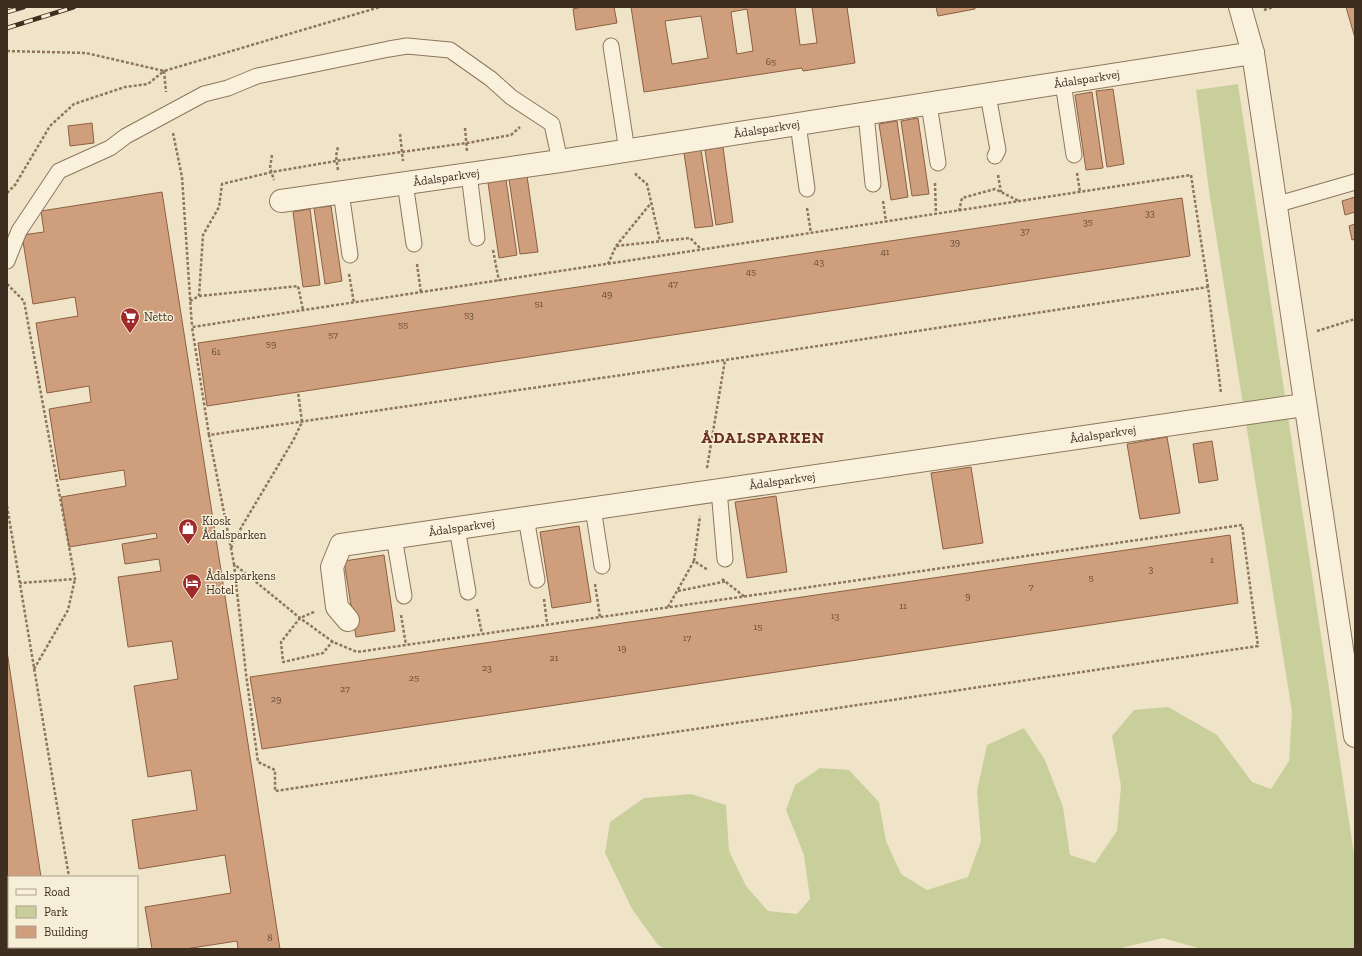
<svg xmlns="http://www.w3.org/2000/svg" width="1362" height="956" viewBox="0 0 1362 956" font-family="'Zilla Slab',serif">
  <rect width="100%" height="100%" fill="#f0e4c8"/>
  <!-- green -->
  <polygon fill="#c9cf9b" points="1238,84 1355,861 1355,949 1201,949 1163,938 1117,949 666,949 658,945 632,909 605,853 610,822 644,798 691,794 726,805 729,851 746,886 768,911 797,914 810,899 804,855 786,810 795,785 820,768 849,770 879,802 886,841 901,874 927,890 968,877 981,841 977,791 987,745 1024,728 1045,760 1063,807 1070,855 1095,863 1117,831 1121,786 1112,736 1134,710 1168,707 1217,735 1252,782 1271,789 1289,761 1292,712 1209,191 1196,90"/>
  <!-- building -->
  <g fill="#cf9f7d" stroke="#8d5f41" fill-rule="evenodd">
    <polygon points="582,7 614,7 617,23 576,30 573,9"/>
    <path d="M 631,7 L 795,7 L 800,45 L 817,43 L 812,7 L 847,7 L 855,63 L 803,71 L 802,68 L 644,92 ZM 747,9 L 753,51 L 737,54 L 731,12 ZM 701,16 L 708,58 L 672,64 L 665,21 Z"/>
    <polygon points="936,7 975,7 975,9 938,16"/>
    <polygon points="1346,7 1355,7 1355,38"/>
    <polygon points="1113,89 1124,164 1107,167 1096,91"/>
    <polygon points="1092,92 1103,168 1086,170 1075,95"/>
    <polygon points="918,118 929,194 912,196 901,121"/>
    <polygon points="897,121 908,197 891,200 879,124"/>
    <polygon points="92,123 94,143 70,146 68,126"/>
    <polygon points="723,147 733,222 716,225 705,150"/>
    <polygon points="701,150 713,226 695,228 684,153"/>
    <polygon points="527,176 538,252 520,254 509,179"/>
    <polygon points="506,180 517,255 499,258 488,183"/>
    <polygon points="162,192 280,949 238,949 237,941 185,949 152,949 145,907 231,893 225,855 139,869 132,820 197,810 191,770 148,777 134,686 178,679 172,641 128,647 118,577 161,571 159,559 125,564 122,544 157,538 156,533 69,547 61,497 126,486 124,470 60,480 49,409 91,402 89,386 47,393 36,323 78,316 75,297 33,304 22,235 44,232 41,211"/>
    <polygon points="1355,197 1355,212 1345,215 1342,201"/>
    <polygon points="1182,198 1190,256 207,406 198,343"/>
    <polygon points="331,206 342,281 325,284 314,208"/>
    <polygon points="310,209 320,285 303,287 293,212"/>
    <polygon points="1355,224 1355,239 1352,240 1349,226"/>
    <polygon points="1167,437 1180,513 1140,519 1127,444"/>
    <polygon points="1212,441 1218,480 1199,483 1193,444"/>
    <polygon points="971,467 983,543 943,549 931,473"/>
    <polygon points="776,496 787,572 747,578 735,502"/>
    <polygon points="579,526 591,602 552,608 540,532"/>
    <polygon points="1230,535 1238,603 262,749 250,677"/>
    <polygon points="384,555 395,631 356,637 344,561"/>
    <polygon points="7,651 41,877 9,877 9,947 52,947 52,949 7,949"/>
  </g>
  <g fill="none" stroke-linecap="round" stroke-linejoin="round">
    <defs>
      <g id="service">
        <polyline points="611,46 627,151"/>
        <polyline points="1063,83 1074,155"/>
        <polyline points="988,95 998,150 995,156"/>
        <polyline points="929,104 938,163"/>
        <polyline points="866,114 873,184"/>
        <polyline points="798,124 807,189"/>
        <polyline points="469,174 477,238"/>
        <polyline points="405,183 414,244"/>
        <polyline points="341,192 350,255"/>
        <polyline points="1275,205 1355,182"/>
        <polyline points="7,261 19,231 59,171 110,148 126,136 204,94 228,88 257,76 389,49 407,46 450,50 491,79 511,97 552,124 560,161"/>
        <polyline points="719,490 725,559"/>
        <polyline points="593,508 602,566"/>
        <polyline points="526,518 537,580"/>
        <polyline points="457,528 468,592"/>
        <polyline points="394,537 404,596"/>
      </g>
      <g id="minor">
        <path id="s1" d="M 281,201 L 560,161 L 1253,53"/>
        <path id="s2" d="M 348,620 L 337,607 L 332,567 L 341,545 L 1304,405"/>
      </g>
      <polyline id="tertiary" points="1240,7 1253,53 1355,736"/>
    </defs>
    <!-- service casing -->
    <use href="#service" stroke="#8d765c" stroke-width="17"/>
    <!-- minor casing -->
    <use href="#minor" stroke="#8d765c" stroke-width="24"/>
    <!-- tertiary casing -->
    <use href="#tertiary" stroke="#8d765c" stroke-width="24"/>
    <!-- path -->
    <g stroke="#8d765c" stroke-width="2.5" stroke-dasharray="3 2" stroke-linecap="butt">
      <polyline points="1264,10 1273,7"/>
      <polyline points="7,51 86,53 164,71 380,7"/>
      <polyline points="465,128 467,151"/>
      <polyline points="173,133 182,177 192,327"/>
      <polyline points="400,134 403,161"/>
      <polyline points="272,155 270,168 274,180"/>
      <polyline points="338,170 336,156 338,147"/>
      <polyline points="636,173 636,175 647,184 660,241"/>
      <polyline points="1077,173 1080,192"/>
      <polyline points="998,175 1001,192"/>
      <polyline points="935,183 936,214"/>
      <polyline points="7,193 15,185 50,126 74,104 125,87 148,84 164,71 166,92"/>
      <polyline points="883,201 886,222"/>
      <polyline points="807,208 811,233"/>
      <polyline points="959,211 962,198 995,189 1019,201"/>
      <polyline points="616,246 651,203"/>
      <polyline points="493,250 499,281"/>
      <polyline points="417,264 421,293"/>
      <polyline points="608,264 616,246 690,238 701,249"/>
      <polyline points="349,274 354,303"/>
      <polyline points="7,284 24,301 75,579 20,583"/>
      <polyline points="199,296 298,286 303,310"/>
      <polyline points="190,301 199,296 203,235 219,207 222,184 272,172 336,161 467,143 511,135 520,127"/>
      <polyline points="1317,331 1355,319"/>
      <polyline points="209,435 192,327 1191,175 1208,287"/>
      <polyline points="707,468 725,360"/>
      <polyline points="7,506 69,877"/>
      <polyline points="231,548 242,526 294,439 302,422 298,392"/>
      <polyline points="694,561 700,516"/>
      <polyline points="234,564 246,674 258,762 275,770 275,791 1258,646 1242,525 357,652 333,642 300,618 234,564 209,435 725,360 1208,287 1221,393"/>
      <polyline points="722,579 745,597"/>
      <polyline points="595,584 600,617"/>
      <polyline points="678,591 727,581"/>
      <polyline points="544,599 547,624"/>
      <polyline points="668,607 694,561 708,570"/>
      <polyline points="477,609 482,634"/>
      <polyline points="314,612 300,618 281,642 283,662 323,653 333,641"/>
      <polyline points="401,615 406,645"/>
      <polyline points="34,669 68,610 75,579"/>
      <polyline points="80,947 81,949"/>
    </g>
    <!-- service -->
    <use href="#service" stroke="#faf1dc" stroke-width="15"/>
    <!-- minor -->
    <use href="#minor" stroke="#faf1dc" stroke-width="22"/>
    <!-- tertiary -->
    <use href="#tertiary" stroke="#faf1dc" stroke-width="22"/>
    <defs>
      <g id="rail">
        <polyline points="7,12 24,7"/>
        <polyline points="7,28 74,7"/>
      </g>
    </defs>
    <!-- rail casing -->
    <use href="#rail" stroke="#3d2e20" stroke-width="4.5"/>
    <!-- rail -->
    <use href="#rail" stroke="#f7eed8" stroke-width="3" stroke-dasharray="9" stroke-linecap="butt"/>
  </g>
  <!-- icons -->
  <defs>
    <symbol id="supermarket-pin" viewBox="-11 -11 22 30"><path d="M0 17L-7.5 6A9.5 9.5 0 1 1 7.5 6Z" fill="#9e2a2b" stroke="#f7eed8"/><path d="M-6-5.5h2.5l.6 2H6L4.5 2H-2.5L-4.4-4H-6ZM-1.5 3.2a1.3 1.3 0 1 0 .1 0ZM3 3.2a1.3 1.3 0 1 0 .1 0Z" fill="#fff"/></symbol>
    <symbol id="shop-pin" viewBox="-11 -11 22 30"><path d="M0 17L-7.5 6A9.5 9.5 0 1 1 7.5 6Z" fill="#9e2a2b" stroke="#f7eed8"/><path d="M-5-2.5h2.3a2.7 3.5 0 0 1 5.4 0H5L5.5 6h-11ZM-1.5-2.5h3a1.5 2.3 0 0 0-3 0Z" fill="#fff"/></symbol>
    <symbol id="hotel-pin" viewBox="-11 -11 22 30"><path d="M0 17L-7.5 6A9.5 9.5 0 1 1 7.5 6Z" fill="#9e2a2b" stroke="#f7eed8"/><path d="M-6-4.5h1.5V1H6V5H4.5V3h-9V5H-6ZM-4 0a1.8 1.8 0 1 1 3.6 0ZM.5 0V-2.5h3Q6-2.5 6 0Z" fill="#fff"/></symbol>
  </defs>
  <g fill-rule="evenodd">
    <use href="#supermarket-pin" x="119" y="306" width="22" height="30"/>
    <use href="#shop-pin" x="177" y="517" width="22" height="30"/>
    <use href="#hotel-pin" x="181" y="572" width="22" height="30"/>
  </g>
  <g text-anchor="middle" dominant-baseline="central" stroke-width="3" stroke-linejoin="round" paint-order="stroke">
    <!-- number labels -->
    <g font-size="10" fill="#624a37">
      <text x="771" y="62">65</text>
      <text x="1150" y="213">33</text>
      <text x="1088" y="222">35</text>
      <text x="1025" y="231">37</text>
      <text x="955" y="242">39</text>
      <text x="885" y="252">41</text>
      <text x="819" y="262">43</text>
      <text x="751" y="272">45</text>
      <text x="673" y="284">47</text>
      <text x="607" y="294">49</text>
      <text x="539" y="304">51</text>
      <text x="469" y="315">53</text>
      <text x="403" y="325">55</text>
      <text x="333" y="335">57</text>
      <text x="271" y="344">59</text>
      <text x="216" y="352">61</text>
      <text x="1212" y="560">1</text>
      <text x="1151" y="569">3</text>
      <text x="1091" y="578">5</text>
      <text x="1031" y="587">7</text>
      <text x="968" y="596">9</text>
      <text x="903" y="606">11</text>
      <text x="835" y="616">13</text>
      <text x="758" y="627">15</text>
      <text x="687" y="638">17</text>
      <text x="622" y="648">19</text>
      <text x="554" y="658">21</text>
      <text x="487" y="668">23</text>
      <text x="414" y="678">25</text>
      <text x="345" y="689">27</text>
      <text x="276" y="699">29</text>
      <text x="270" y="938">8</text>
    </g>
    <!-- street labels -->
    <g font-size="12" fill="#3d2e20" stroke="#f7eed8">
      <text stroke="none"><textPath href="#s1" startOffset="815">Ådalsparkvej</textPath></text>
      <text stroke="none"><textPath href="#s1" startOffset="491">Ådalsparkvej</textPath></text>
      <text stroke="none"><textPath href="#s1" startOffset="167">Ådalsparkvej</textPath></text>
      <text stroke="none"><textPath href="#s2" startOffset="851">Ådalsparkvej</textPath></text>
      <text stroke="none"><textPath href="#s2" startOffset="527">Ådalsparkvej</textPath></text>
      <text stroke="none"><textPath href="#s2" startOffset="203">Ådalsparkvej</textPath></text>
    </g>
    <!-- poi labels -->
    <g font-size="12" fill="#3d2e20" stroke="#f7eed8" text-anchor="start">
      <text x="144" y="317">Netto</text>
      <text x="202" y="521">Kiosk<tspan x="202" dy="14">Ådalsparken</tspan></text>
      <text x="206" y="576">Ådalsparkens<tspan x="206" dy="14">Hotel</tspan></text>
    </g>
    <!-- district labels -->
    <g font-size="16" font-weight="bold" letter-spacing="1" fill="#6b2e1e" stroke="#f7eed8">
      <text x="763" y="437">ÅDALSPARKEN</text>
    </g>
  </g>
  <!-- border -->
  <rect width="1362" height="956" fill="none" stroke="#3d2e20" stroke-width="16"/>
  <!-- legend -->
  <rect x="8" y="876" width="130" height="72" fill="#f7eed8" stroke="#ada18e"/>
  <rect x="16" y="889" width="20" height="6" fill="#faf1dc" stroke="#ada18e"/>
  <text x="44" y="896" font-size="12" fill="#3d2e20">Road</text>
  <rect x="16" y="906" width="20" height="12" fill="#c9cf9b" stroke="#ada18e"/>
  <text x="44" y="916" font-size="12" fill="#3d2e20">Park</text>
  <rect x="16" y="926" width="20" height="12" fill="#cf9f7d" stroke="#ada18e"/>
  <text x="44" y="936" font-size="12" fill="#3d2e20">Building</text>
</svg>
